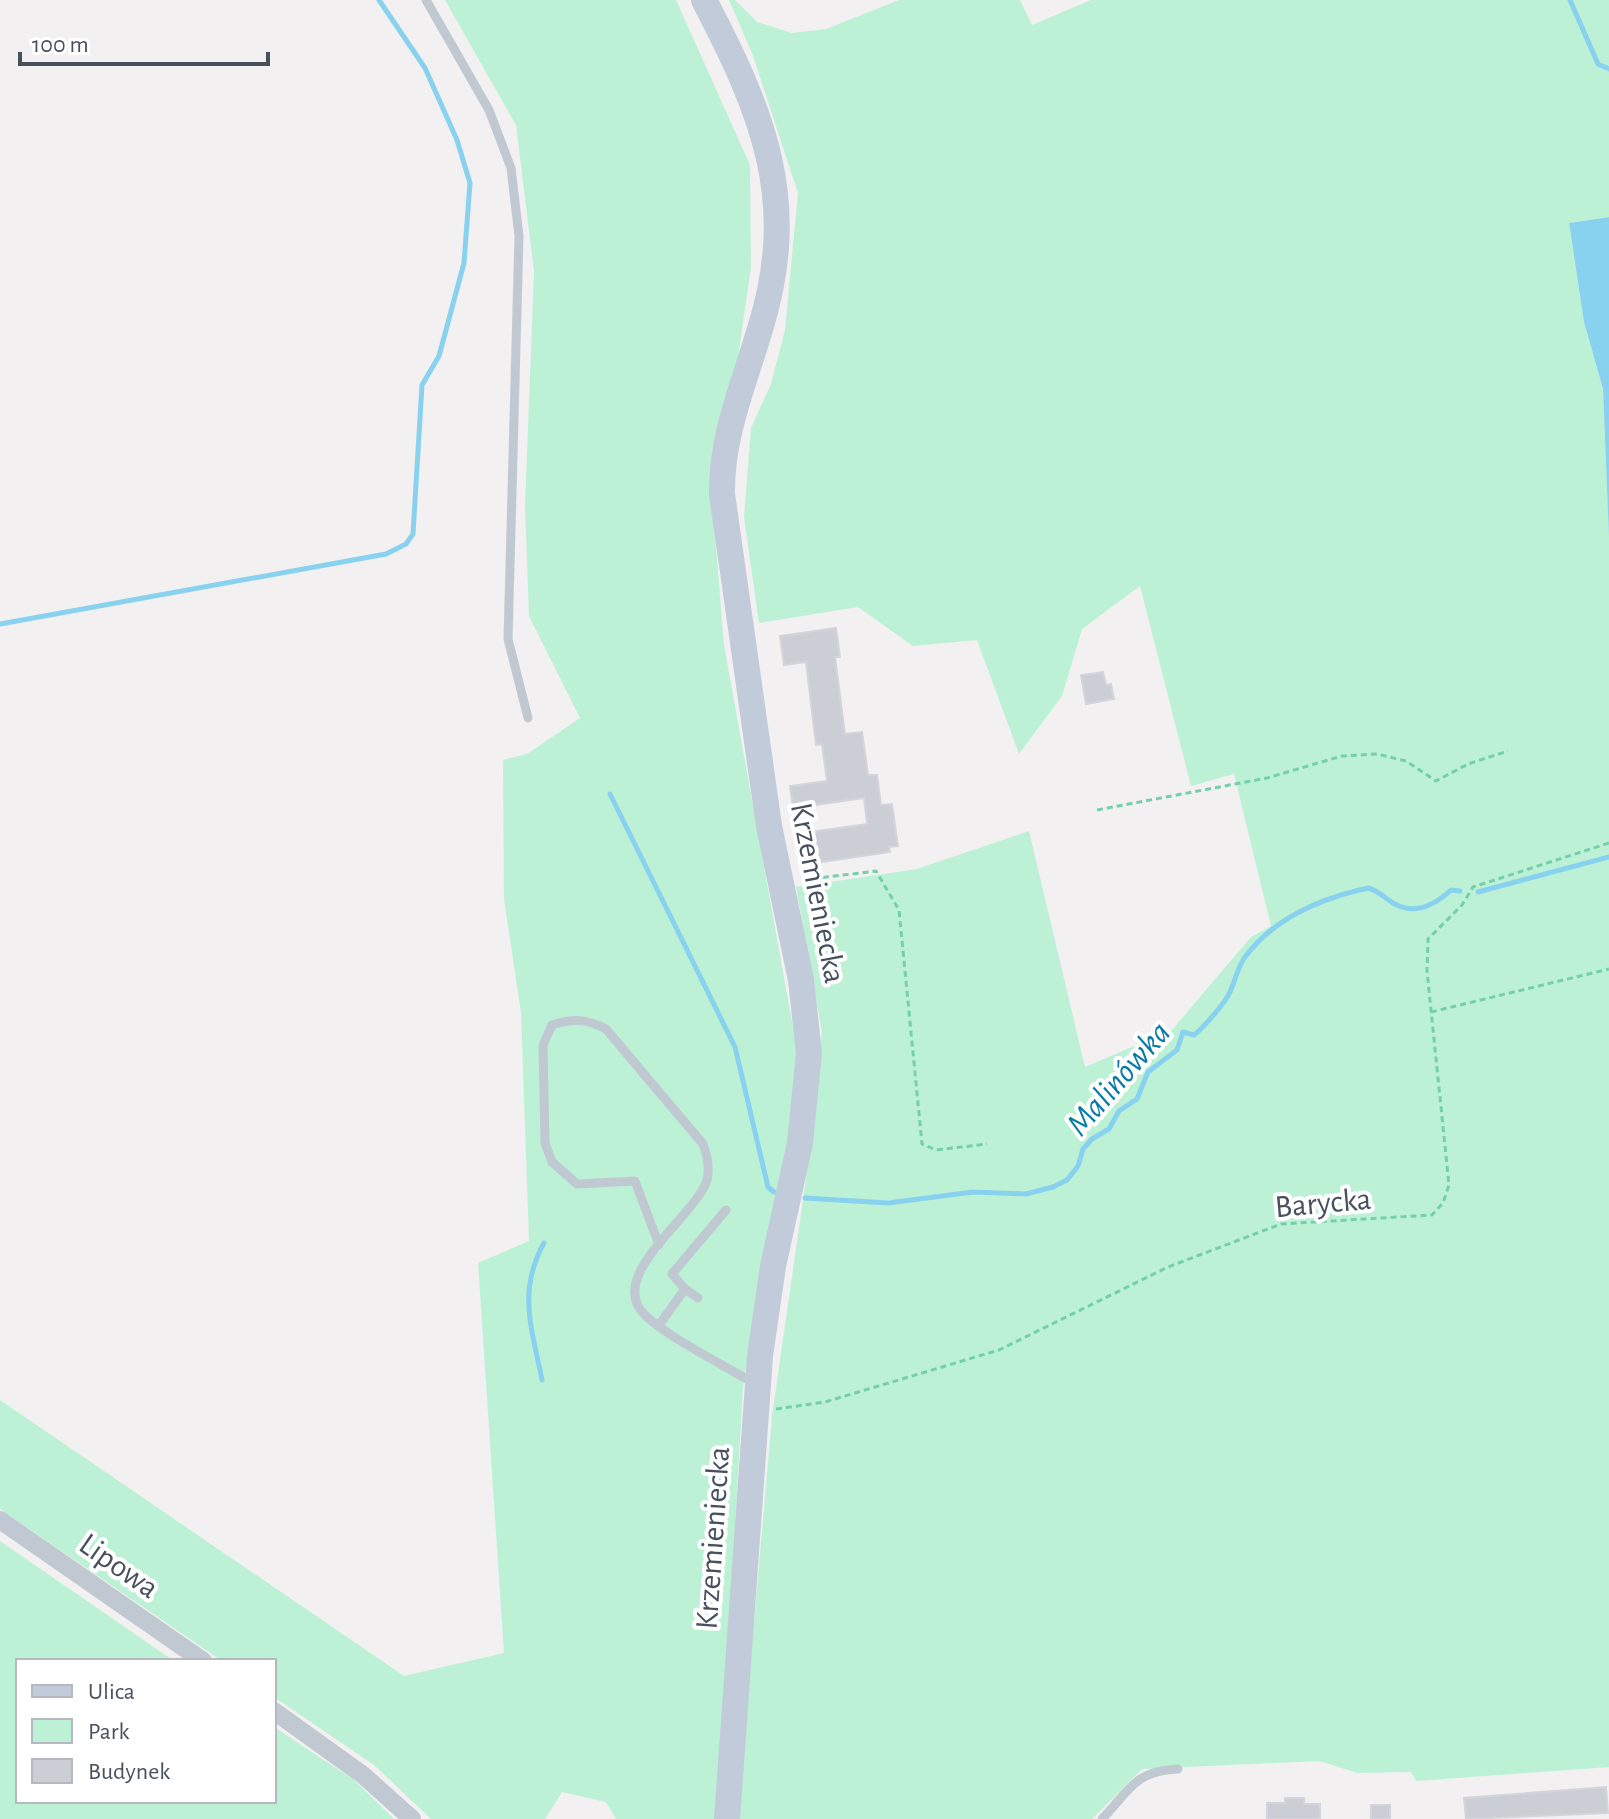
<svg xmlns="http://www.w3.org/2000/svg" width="1609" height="1819" viewBox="0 0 1609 1819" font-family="'Alegreya Sans',sans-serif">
  <rect width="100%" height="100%" fill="#f2f0f0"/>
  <!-- green -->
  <g fill="#bdf1d5">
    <polygon points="445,0 676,0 750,165 751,267 737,364 710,473 724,645 798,1055 788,1170 770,1224 743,1386 719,1819 616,1819 606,1802 562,1792 545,1819 431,1819 374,1765 274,1697 274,1661 222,1661 0,1509 0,1400 404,1676 504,1653 478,1263 529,1241 521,1013 504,899 503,760 527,754 580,718 529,616 525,505 534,271 516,125"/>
    <polygon points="729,0 735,0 757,22 792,33 826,29 899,0 1020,0 1032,25 1091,0 1609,0 1609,217 1569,223 1584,322 1603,389 1609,538 1609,1767 1416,1781 1411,1772 1358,1773 1319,1761 1142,1769 1092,1819 737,1819 772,1416 806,1179 822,1032 796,887 917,869 1029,831 1085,1067 1172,1030 1251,937 1271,926 1234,774 1191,786 1140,586 1082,629 1062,696 1019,754 977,640 913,646 858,607 759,623 744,517 751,428 771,384 785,330 798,193 752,53"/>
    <polygon points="0,1541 174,1661 18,1661 18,1801 274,1801 274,1727 354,1780 394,1819 0,1819"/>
  </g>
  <!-- water -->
  <polygon fill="#89d2ef" points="1609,217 1609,538 1603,389 1584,322 1569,223"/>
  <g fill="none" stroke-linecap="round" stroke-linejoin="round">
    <!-- stream -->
    <g stroke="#89d2ef" stroke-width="5">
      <polyline points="1570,0 1598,64 1609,69"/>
      <polyline points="0,624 386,554 406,544 413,534 422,385 439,356 464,263 470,183 457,140 425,68 379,0"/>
      <polyline points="610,794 735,1047 768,1187 774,1192"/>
      <polyline points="1478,892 1609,857"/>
      <path d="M 805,1198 L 888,1203 L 973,1192 L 1026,1194 L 1053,1187 L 1067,1180 L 1078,1166 L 1083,1149 L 1092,1139 L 1109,1129 L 1119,1111 L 1137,1099 L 1148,1072 L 1177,1050 L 1183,1032 L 1194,1035 C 1204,1027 1225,1003 1230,992 C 1235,981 1238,966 1245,957 C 1274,918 1322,898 1368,888 C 1380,891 1386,900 1397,905 C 1417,915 1437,903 1451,890 L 1460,891"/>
      <path d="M 542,1380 C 532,1328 517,1292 544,1243"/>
    </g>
  </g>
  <!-- building -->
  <g fill="#ccced5" stroke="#d4d5dc" stroke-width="2">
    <polygon points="836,628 840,657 835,657 845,734 862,732 868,775 877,775 881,805 892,804 898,846 889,847 890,852 801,865 796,834 867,824 864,798 793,808 790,786 827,781 822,744 816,745 806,662 784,665 780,636"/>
    <polygon points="1103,672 1106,685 1111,684 1114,699 1086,704 1081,675"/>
    <polygon points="1606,1787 1608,1813 1466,1819 1464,1798"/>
    <polygon points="1285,1798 1304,1798 1304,1804 1320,1804 1320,1819 1267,1819 1267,1803 1285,1803"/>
    <rect x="1371" y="1805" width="19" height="14"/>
  </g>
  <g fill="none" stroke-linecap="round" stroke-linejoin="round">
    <!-- path -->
    <g stroke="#74d0aa" stroke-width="3" stroke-dasharray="6 4" stroke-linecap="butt">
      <polyline points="1097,810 1267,778 1342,756 1377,754 1406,761 1436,781 1468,764 1508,751"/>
      <polyline points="803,880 876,871 899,910 922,1144 936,1150 987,1144"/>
      <polyline points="1431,1012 1609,969"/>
      <polyline points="776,1409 825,1402 999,1350 1168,1267 1281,1224 1432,1215 1443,1203 1449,1185 1427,971 1428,939 1462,905 1473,887 1609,843"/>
    </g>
    <!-- lane -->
    <g stroke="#c0c9d2" stroke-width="9">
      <polyline points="426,0 489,110 511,168 519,236 508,639 528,718"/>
      <path d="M 659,1245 L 635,1181 L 577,1184 L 552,1162 L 545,1143 L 543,1045 L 552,1025 C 573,1018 587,1019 606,1029 L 703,1144 C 707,1155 710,1168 707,1180 C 697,1215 604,1276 645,1315 C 667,1337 726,1366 755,1384"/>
      <polyline points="685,1289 698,1298"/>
      <polyline points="659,1325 685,1289 672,1274 726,1210"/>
      <path d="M 1102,1819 C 1130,1790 1134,1771 1178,1769"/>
    </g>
    <!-- street -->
    <g stroke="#c0c9d2" stroke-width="18">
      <polyline points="0,1520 203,1661"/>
      <polyline points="274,1711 363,1775 412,1819"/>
    </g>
    <!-- secondary -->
    <path stroke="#c2cbd9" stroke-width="26" d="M 704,0 C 763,113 800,201 760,329 C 744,384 721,436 722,494 L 769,826 L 801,980 L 809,1053 L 800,1143 L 773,1266 L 760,1356 L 727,1819"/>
  </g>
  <g text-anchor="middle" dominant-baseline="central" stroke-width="8" stroke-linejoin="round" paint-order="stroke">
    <!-- street labels -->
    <g font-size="32" fill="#47515e" stroke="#fff">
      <text transform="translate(818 893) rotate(79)">Krzemieniecka</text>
      <text transform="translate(1323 1203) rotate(-5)">Barycka</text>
      <text transform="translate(713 1538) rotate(-86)">Krzemieniecka</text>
      <text transform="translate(119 1566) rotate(35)">Lipowa</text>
    </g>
    <!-- water labels -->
    <g font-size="34" font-style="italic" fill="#087aa8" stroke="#fff">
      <text transform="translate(1119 1079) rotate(-49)">Malinówka</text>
    </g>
  </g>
  <!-- legend -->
  <rect x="16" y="1659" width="260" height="144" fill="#ffffff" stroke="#b5b9bf" stroke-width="2"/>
  <rect x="32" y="1685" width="40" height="12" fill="#c2cbd9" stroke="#b5b9bf" stroke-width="2"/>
  <text x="88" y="1699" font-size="24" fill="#47515e">Ulica</text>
  <rect x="32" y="1719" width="40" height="24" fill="#bdf1d5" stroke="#b5b9bf" stroke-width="2"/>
  <text x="88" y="1739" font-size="24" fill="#47515e">Park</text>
  <rect x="32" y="1759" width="40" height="24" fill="#ccced5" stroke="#b5b9bf" stroke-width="2"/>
  <text x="88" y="1779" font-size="24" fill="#47515e">Budynek</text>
  <!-- scale -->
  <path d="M20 52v12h248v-12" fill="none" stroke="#47515e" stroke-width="4"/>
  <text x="32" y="52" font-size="24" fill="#47515e" stroke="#ffffff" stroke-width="6" paint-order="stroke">100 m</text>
</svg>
